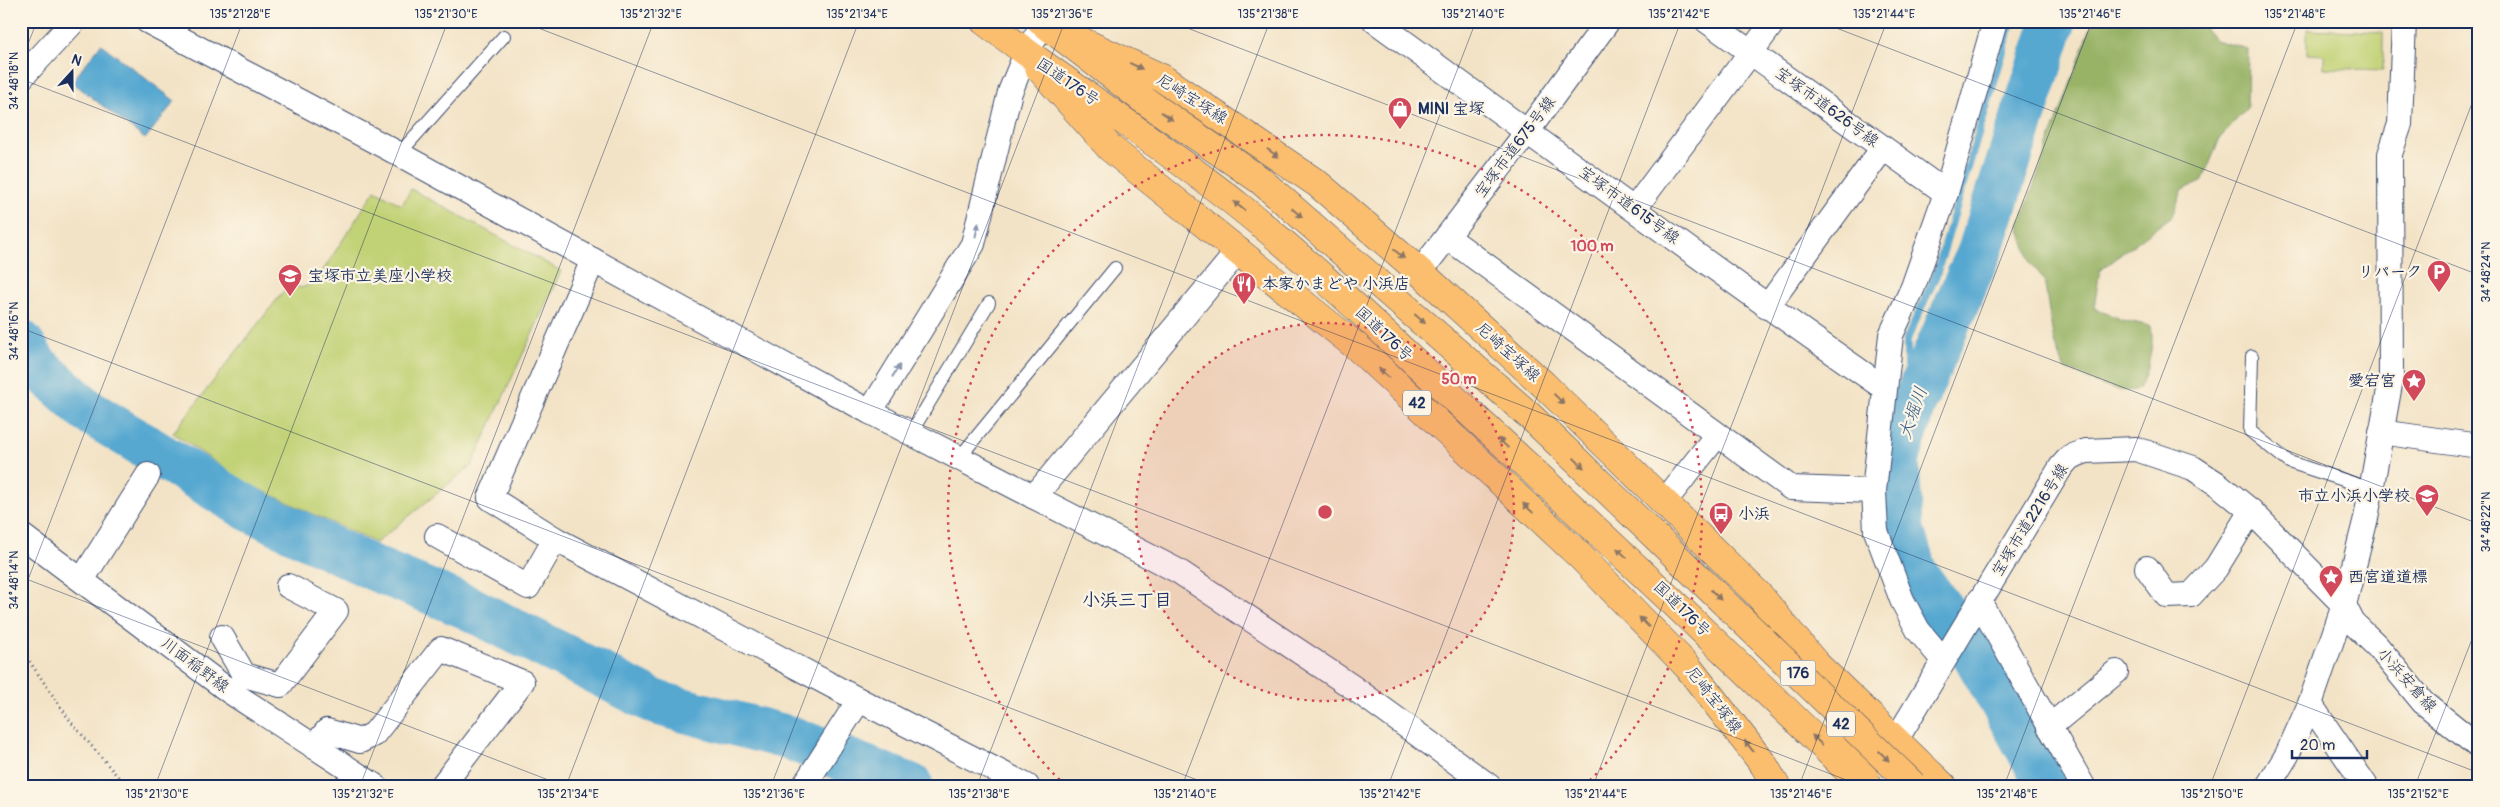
<svg xmlns="http://www.w3.org/2000/svg" width="2500" height="807" viewBox="0 0 2500 807" font-family="Pangolin,'Klee One',sans-serif">
  <rect width="100%" height="100%" fill="#fcf5e5"/>
  <filter id="ink" filterUnits="userSpaceOnUse"><feTurbulence type="fractalNoise" baseFrequency=".02" numOctaves="2"/><feDisplacementMap in="SourceGraphic" scale="10" xChannelSelector="R" yChannelSelector="G"/><feConvolveMatrix kernelMatrix="1 2 1 2 8 2 1 2 1" color-interpolation-filters="sRGB"/></filter>
  <filter id="wash" filterUnits="userSpaceOnUse"><feTurbulence type="fractalNoise" baseFrequency=".0096" numOctaves="4" result="noise"/><feDisplacementMap in="SourceGraphic" scale="20" xChannelSelector="R" yChannelSelector="G"/><feGaussianBlur stdDeviation="1.12" result="paint"/><feColorMatrix in="noise" values="0 0 0 0 0 0 0 0 0 0 0 0 0 0 0 0 0 1.4 0 .05"/><feComposite in="paint" operator="in"/></filter>
  <g filter="url(#wash)">
    <rect width="100%" height="100%" fill="#f3e3c6"/>
    <!-- green -->
    <g fill="#c1d174" stroke="#6e8069">
      <polygon points="2307,29 2383,32 2383,70 2324,68 2324,55 2307,54"/>
      <polygon points="411,189 561,271 472,465 376,543 244,482 173,433 289,284 301,288 315,283 375,190 402,205"/>
    </g>
    <!-- forest -->
    <path fill="#98b366" stroke="#5a7162" d="M 2093,21 L 2198,21 L 2215,40 L 2248,49 L 2247,108 L 2220,138 L 2202,182 L 2183,189 L 2172,216 L 2100,270 L 2094,308 L 2122,320 L 2151,326 C 2155,345 2147,372 2139,389 C 2114,396 2087,378 2064,368 L 2053,337 L 2044,279 L 2031,264 L 2019,226 Z"/>
    <!-- water -->
    <polygon fill="#57a8d1" stroke="#396c98" points="101,44 175,101 145,139 72,82"/>
    <g fill="none" stroke-linecap="round" stroke-linejoin="round">
      <!-- stream -->
      <polyline stroke="#57a8d1" stroke-width="8" points="1913,405 1907,365 1907,339 1936,275 2012,21"/>
      <!-- river -->
      <g stroke="#57a8d1" stroke-width="45">
        <polyline points="21,342 36,365 89,412 249,509 375,569 467,607 657,703 793,739 911,786"/>
        <polyline points="2049,786 1974,654 1915,573 1901,528 1897,462 1913,405 1980,250 2054,21"/>
      </g>
    </g>
  </g>
  <g filter="url(#ink)">
    <g fill="none" stroke-linecap="round" stroke-linejoin="round">
      <defs>
        <g id="service">
          <polyline points="399,154 504,36"/>
          <polyline points="2252,356 2250,431 2289,462 2371,489"/>
          <polyline points="911,433 989,303"/>
          <polyline points="959,458 1115,268"/>
        </g>
        <g id="minor">
          <polyline points="147,21 399,154 870,412 1178,571 1351,686 1489,786"/>
          <path d="M 1375,21 C 1545,144 1712,269 1884,388"/>
          <polyline points="1707,21 1946,193"/>
          <polyline points="21,78 74,21"/>
          <polyline points="1635,208 1774,21"/>
          <polyline points="1447,237 1791,488 1874,491"/>
          <polyline points="593,260 490,498 555,539 859,700 1027,786"/>
          <polyline points="1420,272 1527,132 1608,21"/>
          <polyline points="1767,307 1883,148"/>
          <polyline points="870,412 973,244 1010,92 1026,53 1045,21"/>
          <polyline points="2381,432 2479,446"/>
          <polyline points="1034,497 1239,250"/>
          <polyline points="1665,501 1717,435"/>
          <polyline points="21,535 229,691 375,786"/>
          <polyline points="437,536 528,587 555,539"/>
          <polyline points="2147,568 2167,596 2191,595 2216,568 2251,511"/>
          <polyline points="82,580 148,475"/>
          <polyline points="1979,601 2083,786"/>
          <polyline points="222,637 244,675 280,685 336,611 288,586"/>
          <polyline points="1943,660 1918,630 1902,600 1876,531 1874,491 1891,335 1913,287 1946,193 1995,21"/>
          <polyline points="2310,704 2366,786"/>
          <polyline points="2049,727 2116,672"/>
          <polyline points="1896,740 2061,467 2070,457 2086,451 2136,449 2193,468 2219,485 2251,511 2344,605 2353,623 2377,646 2423,702 2479,747"/>
          <polyline points="314,747 327,731 360,741 374,734 441,649 522,682 442,786"/>
          <polyline points="804,786 859,700"/>
          <polyline points="2268,786 2287,755 2310,704 2344,605 2366,518 2391,379 2390,154 2400,124 2404,21"/>
        </g>
        <g id="primary">
          <polyline points="1068,35 1162,78 1318,184 1420,272 1543,384 1759,595 1815,663 1868,786"/>
          <polyline points="1039,68 1110,148 1357,347 1580,556 1688,667 1764,765 1776,786"/>
        </g>
        <g id="trunk">
          <path d="M 984,21 C 1068,85 1158,141 1240,207 C 1320,271 1393,342 1468,411 C 1602,534 1734,659 1864,786"/>
          <polyline points="1041,21 1141,98 1260,180 1531,417 1681,561"/>
          <polyline points="1815,663 1943,786"/>
        </g>
      </defs>
      <!-- service casing -->
      <use href="#service" stroke="#3b4a6e" stroke-width="14"/>
      <!-- minor casing -->
      <use href="#minor" stroke="#3b4a6e" stroke-width="26"/>
      <!-- primary casing -->
      <use href="#primary" stroke="#3b4a6e" stroke-width="29"/>
      <!-- trunk casing -->
      <use href="#trunk" stroke="#3b4a6e" stroke-width="29"/>
      <!-- path -->
      <g stroke="#3b4a6e" stroke-width="3" stroke-dasharray="1 4" stroke-linecap="butt">
        <polyline points="953,21 955,28"/>
        <polyline points="21,649 71,722 126,786"/>
      </g>
      <!-- service -->
      <use href="#service" stroke="#fff" stroke-width="12"/>
      <!-- minor -->
      <use href="#minor" stroke="#fff" stroke-width="24"/>
      <!-- primary -->
      <use href="#primary" stroke="#fbbe6e" stroke-width="28"/>
      <!-- trunk -->
      <use href="#trunk" stroke="#fbbe6e" stroke-width="28"/>
      <defs>
        <polyline id="trunk-bridge" points="1681,561 1914,786"/>
      </defs>
      <!-- trunk-bridge casing -->
      <use href="#trunk-bridge" stroke="#3b4a6e" stroke-width="29" stroke-linecap="butt"/>
      <!-- trunk-bridge -->
      <use href="#trunk-bridge" stroke="#fbbe6e" stroke-width="28"/>
    </g>
    <!-- one-way arrows -->
    <defs><path id="oneway-solid" d="M-6-.8H1V-3.2L6.5 0L1 3.2V.8H-6Z" transform="scale(1.25)"/></defs>
    <g fill="#8b7666">
      <use href="#oneway-solid" transform="translate(1136 66) rotate(25)"/>
      <use href="#oneway-solid" transform="translate(1167 116) rotate(35)"/>
      <use href="#oneway-solid" transform="translate(1273 153) rotate(35)"/>
      <use href="#oneway-solid" transform="translate(1239 206) rotate(-142)"/>
      <use href="#oneway-solid" transform="translate(1297 213) rotate(41)"/>
      <use href="#oneway-solid" transform="translate(1399 254) rotate(41)"/>
      <use href="#oneway-solid" transform="translate(1420 319) rotate(41)"/>
      <use href="#oneway-solid" transform="translate(1384 373) rotate(-137)"/>
      <use href="#oneway-solid" transform="translate(1559 399) rotate(44)"/>
      <use href="#oneway-solid" transform="translate(1503 443) rotate(-137)"/>
      <use href="#oneway-solid" transform="translate(1579 463) rotate(44)"/>
      <use href="#oneway-solid" transform="translate(1528 508) rotate(-137)"/>
      <use href="#oneway-solid" transform="translate(1622 553) rotate(-137)"/>
      <use href="#oneway-solid" transform="translate(1716 595) rotate(44)"/>
      <use href="#oneway-solid" transform="translate(1644 622) rotate(-134)"/>
      <use href="#oneway-solid" transform="translate(1817 740) rotate(-136)"/>
      <use href="#oneway-solid" transform="translate(1749 746) rotate(-128)"/>
      <use href="#oneway-solid" transform="translate(1884 756) rotate(44)"/>
    </g>
    <g fill="#8d97ae">
      <use href="#oneway-solid" transform="translate(977 230) rotate(-77)"/>
      <use href="#oneway-solid" transform="translate(896 371) rotate(-58)"/>
    </g>
  </g>
  <!-- ticks -->
  <path fill="none" stroke="#1b2f5e" stroke-width="1" stroke-opacity="0.45" d="M 520,21 L 2479,773M 1169,21 L 2479,524M 1818,21 L 2479,275M 2467,21 L 2479,26M 21,62 L 37,21M 21,79 L 1862,786M 21,328 L 1213,786M 21,577 L 564,786M 21,598 L 243,21M 155,786 L 448,21M 360,786 L 654,21M 566,786 L 859,21M 771,786 L 1065,21M 977,786 L 1270,21M 1182,786 L 1476,21M 1388,786 L 1681,21M 1593,786 L 1887,21M 1799,786 L 2092,21M 2004,786 L 2298,21M 2210,786 L 2479,85M 2415,786 L 2479,621"/>
  <!-- distance rings -->
  <circle cx="1325" cy="512" r="189" fill="#d1495b" fill-opacity=".12"/>
  <g fill="none" stroke="#d1495b" stroke-width="2.5" stroke-dasharray="2.5 5">
    <circle cx="1325" cy="512" r="189"/>
    <path d="M1065 785A377 377 0 1 1 1585 785"/>
  </g>
  <!-- icons -->
  <defs>
    <symbol id="shop-pin" viewBox="-11 -11 22 30"><path d="M0 17L-7.5 6A9.5 9.5 0 1 1 7.5 6Z" fill="#d1495b" stroke="#fcf5e5"/><path d="M-5-2.5h2.3a2.7 3.5 0 0 1 5.4 0H5L5.5 6h-11ZM-1.5-2.5h3a1.5 2.3 0 0 0-3 0Z" fill="#fff"/></symbol>
    <symbol id="parking-pin" viewBox="-11 -11 22 30"><path d="M0 17L-7.5 6A9.5 9.5 0 1 1 7.5 6Z" fill="#d1495b" stroke="#fcf5e5"/><path d="M-3.5-5.5H1a3.5 3.5 0 0 1 0 7H-1V5.5H-3.5ZM-1-3.4V-.6H.8a1.4 1.4 0 0 0 0-2.8Z" fill="#fff"/></symbol>
    <symbol id="school-pin" viewBox="-11 -11 22 30"><path d="M0 17L-7.5 6A9.5 9.5 0 1 1 7.5 6Z" fill="#d1495b" stroke="#fcf5e5"/><path d="M0-5L7-2L0 1L-7-2ZM-4 1L0 2.5L4 1V4Q0 6-4 4Z" fill="#fff"/></symbol>
    <symbol id="restaurant-pin" viewBox="-11 -11 22 30"><path d="M0 17L-7.5 6A9.5 9.5 0 1 1 7.5 6Z" fill="#d1495b" stroke="#fcf5e5"/><path d="M-5-6h1v4h1v-4h1v4h1v-4h1v5L-1.5 .5V6h-2V.5L-5-1ZM5-6V6H3V1.5H1.5Q1.5-4 5-6Z" fill="#fff"/></symbol>
    <symbol id="sight-pin" viewBox="-11 -11 22 30"><path d="M0 17L-7.5 6A9.5 9.5 0 1 1 7.5 6Z" fill="#d1495b" stroke="#fcf5e5"/><path d="M0-6L1.8-2.2L6-1.7L2.9 1.2L3.7 5.4L0 3.3L-3.7 5.4L-2.9 1.2L-6-1.7L-1.8-2.2Z" fill="#fff"/></symbol>
    <symbol id="bus-pin" viewBox="-11 -11 22 30"><path d="M0 17L-7.5 6A9.5 9.5 0 1 1 7.5 6Z" fill="#d1495b" stroke="#fcf5e5"/><path d="M-5-6H5V4H4V6H2V4H-2V6H-4V4H-5ZM-3.5-4V0h7V-4ZM-3.5 1.2v1.5H-2V1.2ZM2 1.2v1.5H3.5V1.2Z" fill="#fff"/></symbol>
  </defs>
  <g fill-rule="evenodd">
    <use href="#shop-pin" x="1386" y="95" width="28" height="38"/>
    <use href="#parking-pin" x="2425" y="258" width="28" height="38"/>
    <use href="#school-pin" x="276" y="262" width="28" height="38"/>
    <use href="#restaurant-pin" x="1230" y="270" width="28" height="38"/>
    <use href="#sight-pin" x="2400" y="367" width="28" height="38"/>
    <use href="#school-pin" x="2413" y="482" width="28" height="38"/>
    <use href="#bus-pin" x="1707" y="500" width="28" height="38"/>
    <use href="#sight-pin" x="2317" y="563" width="28" height="38"/>
  </g>
  <g text-anchor="middle" dominant-baseline="central" stroke-width="4.5" stroke-linejoin="round" paint-order="stroke">
    <!-- shield labels -->
    <g fill="#fcf5e5" stroke="#5e6a86" stroke-width="1">
      <rect x="1403" y="390.5" width="28" height="25" rx="4"/>
      <rect x="1780.5" y="660.5" width="35" height="25" rx="4"/>
      <rect x="1827" y="711.5" width="28" height="25" rx="4"/>
    </g>
    <g font-size="15" font-weight="bold" fill="#1b2f5e">
      <text x="1417" y="403">42</text>
      <text x="1798" y="673">176</text>
      <text x="1841" y="724">42</text>
    </g>
    <!-- street labels -->
    <g font-size="16" fill="#1b2f5e" stroke="#fcf5e5">
      <text transform="translate(1068 82) rotate(34)">国道176号</text>
      <text transform="translate(1192 99) rotate(32)">尼崎宝塚線</text>
      <text transform="translate(1827 107) rotate(36)">宝塚市道626号線</text>
      <text transform="translate(1515 147) rotate(-53)">宝塚市道675号線</text>
      <text transform="translate(1629 205) rotate(36)">宝塚市道615号線</text>
      <text transform="translate(1384 334) rotate(43)">国道176号</text>
      <text transform="translate(1508 352) rotate(42)">尼崎宝塚線</text>
      <text transform="translate(2030 520) rotate(-58)">宝塚市道2216号線</text>
      <text transform="translate(1682 609) rotate(44)">国道176号</text>
      <text transform="translate(195 665) rotate(37)">川面稲野線</text>
      <text transform="translate(2407 680) rotate(48)">小浜安倉線</text>
      <text transform="translate(1714 700) rotate(52)">尼崎宝塚線</text>
    </g>
    <!-- poi labels -->
    <g font-size="16" font-weight="bold" fill="#1b2f5e" stroke="#fcf5e5" text-anchor="start">
      <text x="1418" y="109">MINI 宝塚</text>
      <text x="2422" y="272" text-anchor="end">リパーク</text>
      <text x="308" y="276">宝塚市立美座小学校</text>
      <text x="1262" y="284">本家かまどや 小浜店</text>
      <text x="2396" y="381" text-anchor="end">愛宕宮</text>
      <text x="2410" y="496" text-anchor="end">市立小浜小学校</text>
      <text x="1738" y="514">小浜</text>
      <text x="2348" y="577">西宮道道標</text>
    </g>
    <!-- water labels -->
    <g font-size="18" font-style="italic" fill="#305986" stroke="#fcf5e5">
      <text transform="translate(1913 413) rotate(-71)">大堀川</text>
    </g>
    <!-- neighbourhood labels -->
    <g font-size="18" font-weight="bold" fill="#1b2f5e" stroke="#fcf5e5">
      <text x="1127" y="600">小浜三丁目</text>
    </g>
  </g>
  <circle cx="1325" cy="512" r="8" fill="#d1495b" stroke="#fcf5e5" stroke-width="2.5"/>
  <g font-size="15" text-anchor="middle" font-weight="bold" fill="#d1495b" stroke="#fcf5e5" stroke-width="4.5" stroke-linejoin="round" paint-order="stroke">
    <text x="1592" y="251">100 m</text>
    <text x="1459" y="384">50 m</text>
  </g>
  <!-- margin -->
  <rect width="2500" height="807" fill="none" stroke="#fcf5e5" stroke-width="55"/>
  <!-- north arrow -->
  <g transform="translate(72 72) rotate(21)" stroke="#fcf5e5" stroke-width="4" paint-order="stroke">
  <path d="M0-4L9 19L0 12L-9 19Z" fill="#1b2f5e"/>
  <text y="-8" font-size="14" font-weight="bold" text-anchor="middle" fill="#1b2f5e">N</text>
  </g>
  <!-- scale -->
  <path d="M2292 750v8h75v-8" fill="none" stroke="#1b2f5e" stroke-width="2.5"/>
  <text x="2300" y="750" font-size="15" fill="#1b2f5e" stroke="#fcf5e5" stroke-width="4" paint-order="stroke">20 m</text>
  <rect x="28" y="28" width="2444" height="752" fill="none" stroke="#1b2f5e" stroke-width="2"/>
  <g font-size="12" text-anchor="middle" fill="#1b2f5e">
    <text x="240" y="18">135°21'28"E</text>
    <text x="446" y="18">135°21'30"E</text>
    <text x="651" y="18">135°21'32"E</text>
    <text x="857" y="18">135°21'34"E</text>
    <text x="1062" y="18">135°21'36"E</text>
    <text x="1268" y="18">135°21'38"E</text>
    <text x="1473" y="18">135°21'40"E</text>
    <text x="1679" y="18">135°21'42"E</text>
    <text x="1884" y="18">135°21'44"E</text>
    <text x="2090" y="18">135°21'46"E</text>
    <text x="2295" y="18">135°21'48"E</text>
    <text transform="translate(14 81) rotate(-90)" y="4">34°48'18"N</text>
    <text transform="translate(2486 272) rotate(-90)" y="4">34°48'24"N</text>
    <text transform="translate(14 331) rotate(-90)" y="4">34°48'16"N</text>
    <text transform="translate(2486 522) rotate(-90)" y="4">34°48'22"N</text>
    <text transform="translate(14 580) rotate(-90)" y="4">34°48'14"N</text>
    <text x="157" y="798">135°21'30"E</text>
    <text x="363" y="798">135°21'32"E</text>
    <text x="568" y="798">135°21'34"E</text>
    <text x="774" y="798">135°21'36"E</text>
    <text x="979" y="798">135°21'38"E</text>
    <text x="1185" y="798">135°21'40"E</text>
    <text x="1390" y="798">135°21'42"E</text>
    <text x="1596" y="798">135°21'44"E</text>
    <text x="1801" y="798">135°21'46"E</text>
    <text x="2007" y="798">135°21'48"E</text>
    <text x="2212" y="798">135°21'50"E</text>
    <text x="2418" y="798">135°21'52"E</text>
  </g>
</svg>
